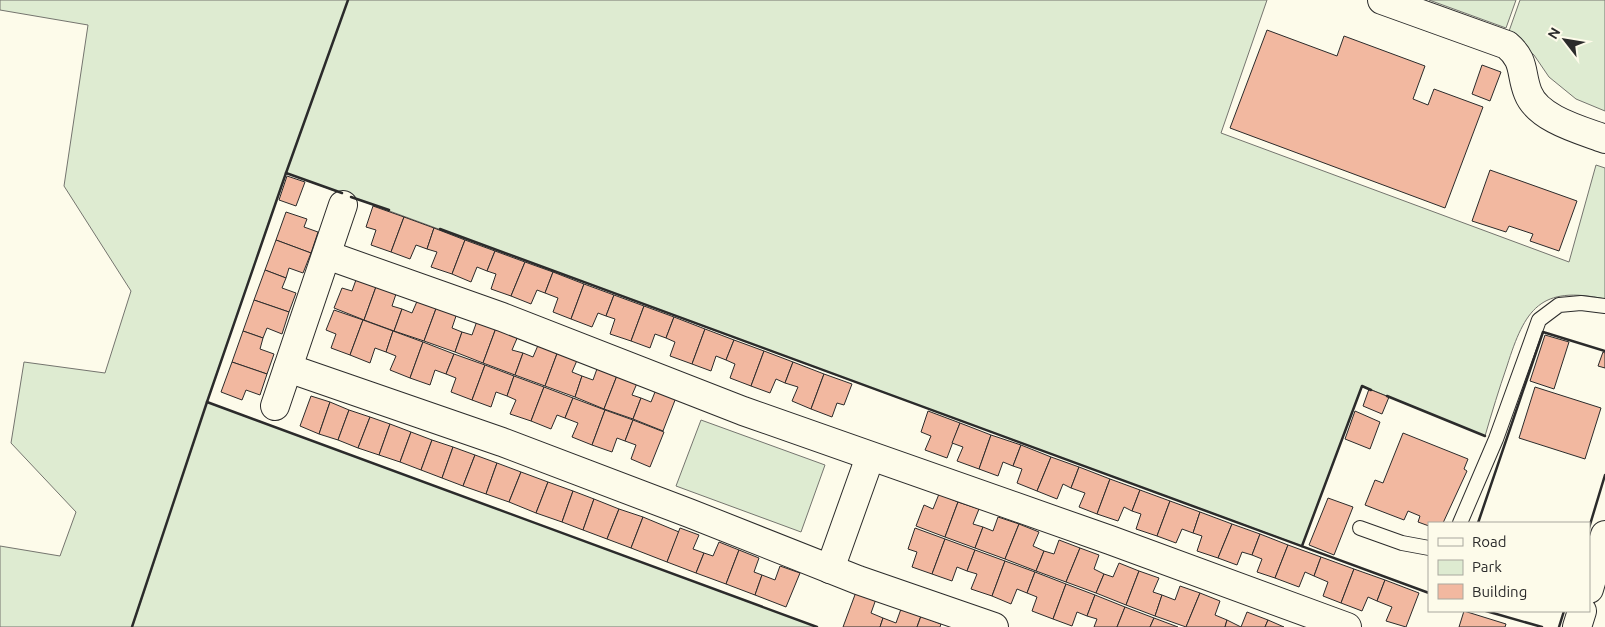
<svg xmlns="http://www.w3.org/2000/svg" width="1605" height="627" viewBox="0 0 1605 627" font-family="Ubuntu,sans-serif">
  <rect width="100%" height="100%" fill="#fdfbea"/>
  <!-- green -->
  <g fill="#deebd1" stroke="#74746e">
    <path d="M 0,0 L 1267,0 L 1221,133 L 1569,262 L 1596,165 L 1605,168 L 1605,299 C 1540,285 1525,309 1507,366 C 1499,389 1492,412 1485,436 L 1362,386 L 1302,546 L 286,173 L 207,402 L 817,627 L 0,627 L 0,546 L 60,556 L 76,512 L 11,443 L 24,362 L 105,373 L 131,291 L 64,186 L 88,25 L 0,10 Z"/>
    <polygon points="1429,0 1516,0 1506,28"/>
    <polygon points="1520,0 1605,0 1605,111 1576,99 1549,77 1534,55 1508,34"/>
    <polygon points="701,420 825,465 801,532 676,486"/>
  </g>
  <!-- building -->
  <g fill="#f2b8a0" stroke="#2b2b2b">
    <polygon points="1267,30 1337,56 1344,36 1425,66 1413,99 1428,105 1434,89 1483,107 1445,208 1230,128"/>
    <polygon points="1482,65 1501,72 1490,101 1472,94"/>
    <polygon points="1490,170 1577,201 1559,251 1530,241 1533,234 1509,226 1506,232 1472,221"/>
    <polygon points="287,176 305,182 296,206 279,200"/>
    <polygon points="373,206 404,217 391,252 371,245 376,230 366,227"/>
    <polygon points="286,212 307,219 304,227 318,232 311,253 276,240"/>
    <polygon points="404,217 434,228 427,249 416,245 410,259 391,252"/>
    <polygon points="434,228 465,240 452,274 431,267 437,252 427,249"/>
    <polygon points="276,240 311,253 303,273 289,268 286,278 265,270"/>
    <polygon points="465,240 495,251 487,271 477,267 471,282 452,274"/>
    <polygon points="495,251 525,262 511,296 491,289 496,274 487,271"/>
    <polygon points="525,262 553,272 545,293 537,290 531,304 511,296"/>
    <polygon points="265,270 286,278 282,288 296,293 289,312 254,300"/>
    <polygon points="553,272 584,284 571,319 553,312 558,298 545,293"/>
    <polygon points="357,277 377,284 364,320 334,308 342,288 352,291"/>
    <polygon points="377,284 397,291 392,306 402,309 394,331 364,320"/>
    <polygon points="584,284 614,295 606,316 598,313 592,327 571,319"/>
    <polygon points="614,295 644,306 631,341 610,334 615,319 606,316"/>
    <polygon points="418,299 437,306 424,341 394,331 402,309 412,313"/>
    <polygon points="254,300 289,312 282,334 267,328 263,338 243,331"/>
    <polygon points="437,306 457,313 452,328 462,332 455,352 424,341"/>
    <polygon points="644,306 674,317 666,338 655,334 650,348 631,341"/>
    <polygon points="334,310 363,320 350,355 331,348 336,334 326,330"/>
    <polygon points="674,317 705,329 692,364 670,356 675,342 666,338"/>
    <polygon points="363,320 393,331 386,352 375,348 370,363 350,355"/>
    <polygon points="477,321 496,328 483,363 455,352 462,332 472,335"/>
    <polygon points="496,328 518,336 512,350 523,353 515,375 483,363"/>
    <polygon points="705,329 734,340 726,360 716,356 711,371 692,364"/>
    <polygon points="243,331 263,338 260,349 274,354 267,374 232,362"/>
    <polygon points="393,331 423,342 410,378 390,370 396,356 386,352"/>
    <polygon points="1545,335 1569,342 1554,389 1530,381"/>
    <polygon points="734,340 764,351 751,386 730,378 735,364 726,360"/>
    <polygon points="423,342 454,354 446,374 435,370 430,385 410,378"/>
    <polygon points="539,343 558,351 545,386 515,375 523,353 533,357"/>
    <polygon points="558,351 578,358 572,372 582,376 575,397 545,386"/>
    <polygon points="764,351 793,362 785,383 776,379 770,393 751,386"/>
    <polygon points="1603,352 1605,353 1605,368 1598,366"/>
    <polygon points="454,354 485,365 472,400 451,392 456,378 446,374"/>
    <polygon points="232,362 267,374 260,395 246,390 242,400 221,392"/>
    <polygon points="793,362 824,374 811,409 792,401 798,387 785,383"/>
    <polygon points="485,365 514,376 507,396 496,392 491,407 472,400"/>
    <polygon points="598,366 618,373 604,409 575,397 582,376 593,380"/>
    <polygon points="618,373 638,381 632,395 641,398 633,419 604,409"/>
    <polygon points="824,374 852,384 844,405 837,403 832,417 811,409"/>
    <polygon points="514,376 544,387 531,421 510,414 516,400 507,396"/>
    <polygon points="544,387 573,398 565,418 557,415 551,429 531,421"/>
    <polygon points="657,387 677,395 663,431 633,419 641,398 651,402"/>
    <polygon points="1535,387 1601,408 1585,459 1519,438"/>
    <polygon points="1369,389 1389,397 1382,414 1363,406"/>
    <polygon points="311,396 330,402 319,434 300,426"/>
    <polygon points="573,398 605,410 592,445 572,437 578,423 565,418"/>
    <polygon points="330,402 349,410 338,440 319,434"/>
    <polygon points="349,410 370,417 358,448 338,440"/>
    <polygon points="605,410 633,420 625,441 617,438 612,452 592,445"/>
    <polygon points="928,411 960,423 947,458 925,450 931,436 921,432"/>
    <polygon points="1355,411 1380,422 1370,449 1345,439"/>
    <polygon points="370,417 390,424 379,455 358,448"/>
    <polygon points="633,420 664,432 650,467 631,459 636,445 625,441"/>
    <polygon points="960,423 991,435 979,469 957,461 963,447 952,443"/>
    <polygon points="390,424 411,432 400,462 379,455"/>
    <polygon points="411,432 432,440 421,470 400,462"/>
    <polygon points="1403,433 1468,459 1464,469 1467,471 1443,523 1429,523 1429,526 1418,522 1420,516 1408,511 1404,520 1365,505 1375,480 1383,483"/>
    <polygon points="991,435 1021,445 1013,466 1003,462 998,476 979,469"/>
    <polygon points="432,440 453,447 442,478 421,470"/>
    <polygon points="1021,445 1051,457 1037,491 1017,483 1022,469 1013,466"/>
    <polygon points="453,447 475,455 463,486 442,478"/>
    <polygon points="475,455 497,463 486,494 463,486"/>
    <polygon points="1051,457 1079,467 1071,488 1063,484 1057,499 1037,491"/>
    <polygon points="497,463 521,472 509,502 486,494"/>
    <polygon points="1079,467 1110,479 1097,514 1079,507 1085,493 1071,488"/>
    <polygon points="521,472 548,482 536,513 509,502"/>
    <polygon points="1110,479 1140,490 1132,511 1124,507 1118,521 1097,514"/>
    <polygon points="548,482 573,491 562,522 536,513"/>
    <polygon points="1140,490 1170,501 1157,536 1136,529 1141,514 1132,511"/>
    <polygon points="573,491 594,499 583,530 562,522"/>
    <polygon points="939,494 958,502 945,537 916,526 924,505 933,509"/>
    <polygon points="1328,498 1353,507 1334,555 1309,545"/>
    <polygon points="594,499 619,509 607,539 583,530"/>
    <polygon points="1170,501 1200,512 1193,533 1182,529 1176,543 1157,536"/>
    <polygon points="958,502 979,509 973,524 983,527 975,548 945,537"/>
    <polygon points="619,509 643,517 631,548 607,539"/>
    <polygon points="1200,512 1232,524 1218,558 1197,551 1202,536 1193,533"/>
    <polygon points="643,517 679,532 667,562 631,548"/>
    <polygon points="998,517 1019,524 1005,559 975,548 983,527 993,531"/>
    <polygon points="1019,524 1039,532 1033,546 1044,551 1036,571 1005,559"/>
    <polygon points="1232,524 1260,534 1252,555 1242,552 1237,565 1218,558"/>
    <polygon points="680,528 699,535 693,549 704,553 696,573 667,562"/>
    <polygon points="915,528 945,539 932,574 912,567 917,552 908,549"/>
    <polygon points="1260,534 1288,545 1275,578 1257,572 1262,559 1252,555"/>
    <polygon points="945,539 975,550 967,571 957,567 952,581 932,574"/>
    <polygon points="1059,540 1080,548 1066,582 1036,571 1044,551 1054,554"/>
    <polygon points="719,542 739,550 726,584 696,573 704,553 713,556"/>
    <polygon points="1288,545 1321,557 1314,576 1305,572 1299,587 1275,578"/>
    <polygon points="1080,548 1099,555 1094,569 1104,574 1096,593 1066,582"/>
    <polygon points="739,550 759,558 754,572 762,575 755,595 726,584"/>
    <polygon points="975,550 1005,561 992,596 971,589 977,574 967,571"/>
    <polygon points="1321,557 1354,569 1341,603 1323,596 1328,582 1314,576"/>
    <polygon points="1005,561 1035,572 1027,593 1017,589 1011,604 992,596"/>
    <polygon points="1119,563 1139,571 1126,605 1096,593 1104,574 1113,577"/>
    <polygon points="780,566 800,573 786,607 755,595 762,575 775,580"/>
    <polygon points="1354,569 1385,580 1377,601 1368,597 1362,611 1341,603"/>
    <polygon points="1139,571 1159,578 1153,592 1162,595 1155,616 1126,605"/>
    <polygon points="1035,572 1066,584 1053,619 1032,611 1037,597 1027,593"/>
    <polygon points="1385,580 1419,593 1406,627 1386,621 1392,607 1377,601"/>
    <polygon points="1066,584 1095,595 1087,616 1077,612 1072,626 1053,619"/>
    <polygon points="1180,586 1200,593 1186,627 1155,616 1162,595 1175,600"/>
    <polygon points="856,592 876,599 871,613 883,618 880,627 843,627"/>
    <polygon points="1200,593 1220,601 1215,615 1227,620 1225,627 1186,627"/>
    <polygon points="1095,595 1125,607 1117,627 1094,627 1097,619 1087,616"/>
    <polygon points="1125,607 1154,618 1150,627 1117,627"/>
    <polygon points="901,609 921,616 917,627 880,627 883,618 896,623"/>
    <polygon points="1464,611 1506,624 1505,627 1459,627"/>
    <polygon points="1247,612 1268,620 1265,627 1225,627 1227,620 1241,627"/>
    <polygon points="921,616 941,624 940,627 917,627"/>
    <polygon points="1154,618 1178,627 1150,627"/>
    <polygon points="1268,620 1284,627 1265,627"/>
  </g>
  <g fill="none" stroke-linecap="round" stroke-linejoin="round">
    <defs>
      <g id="service">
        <polyline points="1460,523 1496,439 1539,320 1559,305 1581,303 1605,306"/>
        <polyline points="1360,528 1402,543 1429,548"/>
      </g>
      <g id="minor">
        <path d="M 1382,0 L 1507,45 C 1526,61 1520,73 1528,93 C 1538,119 1581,130 1605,139"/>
        <polyline points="327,255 502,317 743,411 1110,540 1347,627"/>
        <polyline points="288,368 502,442 689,513 858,580 994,627"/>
        <polyline points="275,406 343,205"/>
        <polyline points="830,569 870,457"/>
        <polyline points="1589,589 1605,535"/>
        <polyline points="1577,627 1582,611"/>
      </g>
    </defs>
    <!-- service casing -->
    <use href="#service" stroke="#2b2b2b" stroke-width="16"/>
    <!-- minor casing -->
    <use href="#minor" stroke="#2b2b2b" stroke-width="30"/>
    <!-- service -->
    <use href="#service" stroke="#fdfbea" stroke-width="14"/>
    <!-- minor -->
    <use href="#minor" stroke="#fdfbea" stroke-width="28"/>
    <!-- wall -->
    <g stroke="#2b2b2b" stroke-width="2.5">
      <polyline points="286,173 348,0"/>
      <polyline points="342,193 286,173 207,402 817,627"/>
      <polyline points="351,197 389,210"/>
      <polyline points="440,229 1429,593"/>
      <polyline points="1387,396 1485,436"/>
      <polyline points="1478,523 1543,332 1605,351"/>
      <polyline points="1589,528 1605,475"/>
      <polyline points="1302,546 1362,386 1371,390"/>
      <polyline points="1486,611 1542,627"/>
      <polyline points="132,627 207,402"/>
      <polyline points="1559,627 1564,611"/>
    </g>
  </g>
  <!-- legend -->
  <rect x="1428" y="522" width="162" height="90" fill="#fdfbea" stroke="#a9a89e"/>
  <rect x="1438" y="538" width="25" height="8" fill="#fdfbea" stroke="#a9a89e"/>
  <text x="1472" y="547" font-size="15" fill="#2b2b2b">Road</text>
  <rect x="1438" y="560" width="25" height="15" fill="#deebd1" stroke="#a9a89e"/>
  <text x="1472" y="572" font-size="15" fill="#2b2b2b">Park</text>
  <rect x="1438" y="584" width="25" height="15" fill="#f2b8a0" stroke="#a9a89e"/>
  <text x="1472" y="597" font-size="15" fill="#2b2b2b">Building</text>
  <!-- north arrow -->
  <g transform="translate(1565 40) rotate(301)" stroke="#fdfbea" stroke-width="4" paint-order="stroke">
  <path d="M0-4L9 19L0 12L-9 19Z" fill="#2b2b2b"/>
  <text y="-8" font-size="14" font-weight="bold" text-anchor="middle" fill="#2b2b2b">N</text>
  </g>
</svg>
